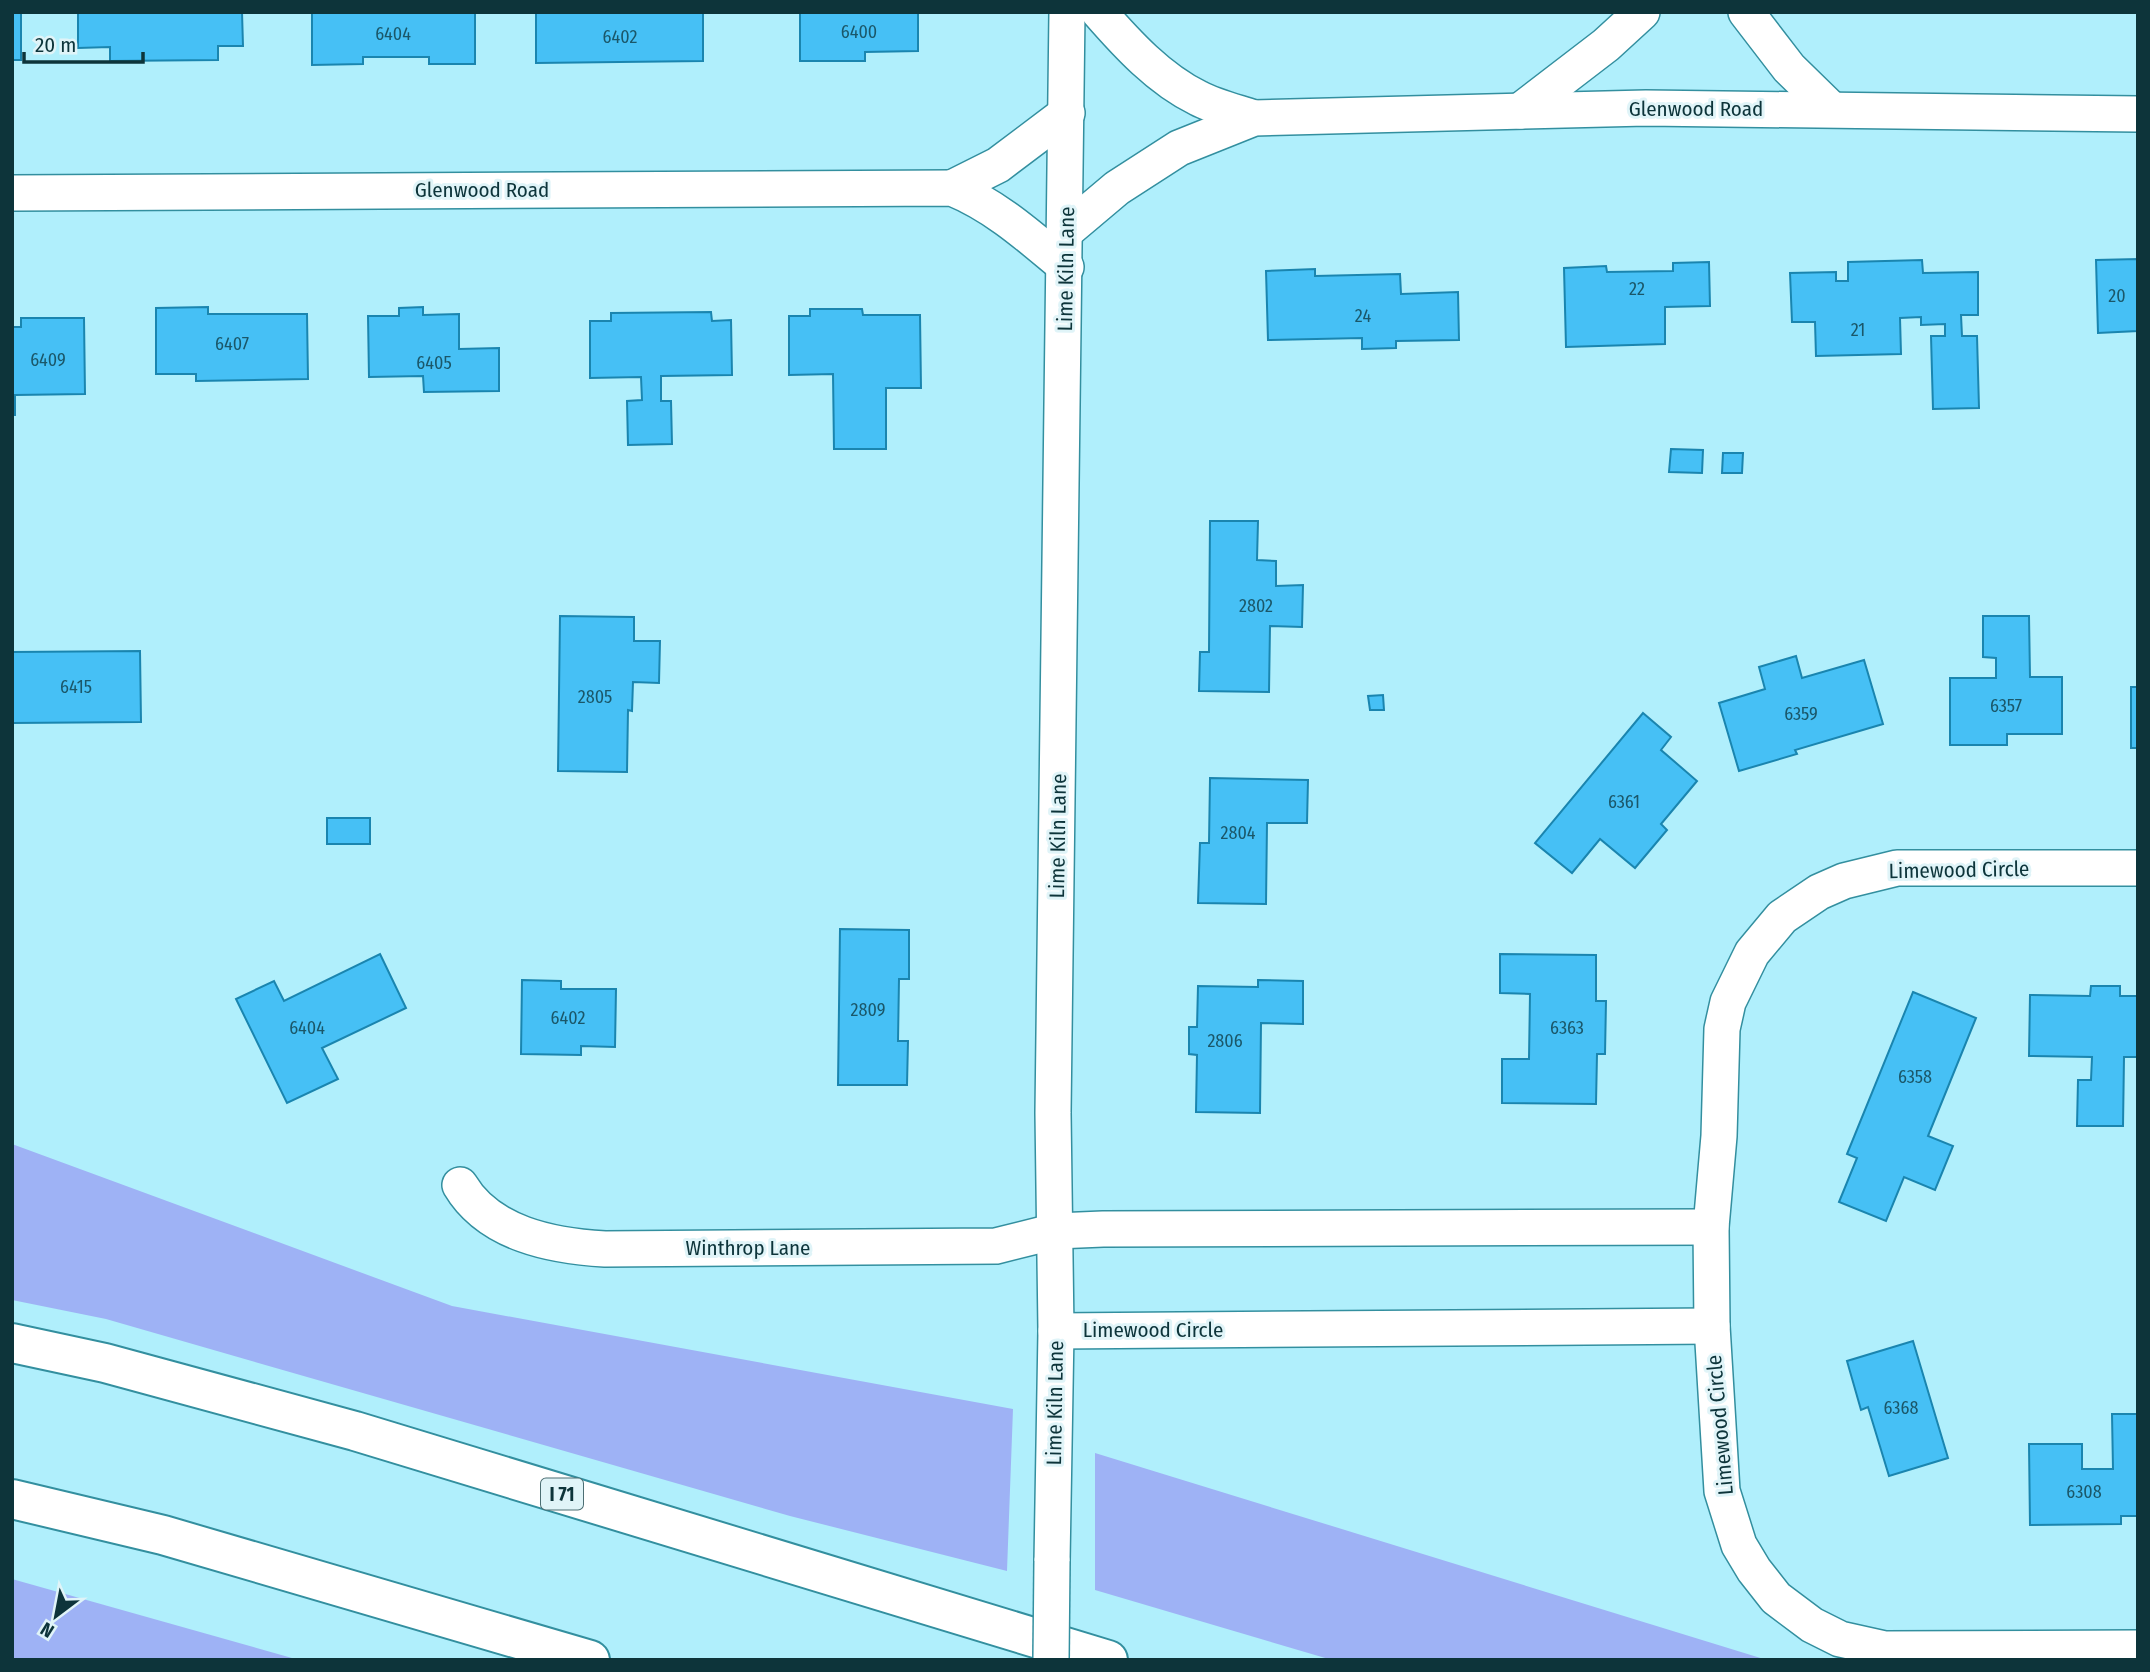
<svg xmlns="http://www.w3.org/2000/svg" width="2150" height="1672" viewBox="0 0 2150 1672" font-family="'Fira Sans Condensed',sans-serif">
  <rect width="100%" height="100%" fill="#b0effc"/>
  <!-- green -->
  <g fill="#9eb2f5">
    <polygon points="12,1144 452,1306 1013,1409 1007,1571 790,1516 106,1319 12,1300"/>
    <polygon points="1095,1453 1767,1660 1332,1660 1095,1590"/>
    <polygon points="12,1579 299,1660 12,1660"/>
  </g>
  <!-- building -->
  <g fill="#46c0f5" stroke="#1a85af" stroke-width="2">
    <rect x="12" y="12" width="9" height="48"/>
    <polygon points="78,12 242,12 243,46 218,46 218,60 110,61 110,47 78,48"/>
    <polygon points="312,12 475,12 475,64 429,64 429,57 363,57 363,64 312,65"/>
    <polygon points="536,12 703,12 703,61 536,63"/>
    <polygon points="800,12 918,12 918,51 865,52 865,61 800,61"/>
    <polygon points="2138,259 2138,331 2098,333 2096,260"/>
    <polygon points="1922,260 1923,273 1978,272 1978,315 1961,315 1962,336 1977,336 1979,408 1933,409 1931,336 1945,336 1945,324 1921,325 1921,317 1900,318 1901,354 1816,356 1815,322 1792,322 1790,273 1836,272 1836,281 1848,281 1848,262"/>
    <polygon points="1709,262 1710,306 1665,307 1665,344 1566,347 1564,268 1606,266 1607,272 1673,271 1673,263"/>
    <polygon points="1315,269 1315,276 1400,274 1401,294 1458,292 1459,340 1396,341 1396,348 1362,349 1362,338 1268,340 1266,271"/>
    <polygon points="208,307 208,314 307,314 308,379 196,381 196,374 156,374 156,308"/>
    <polygon points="423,307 423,315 459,314 459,349 499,348 499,391 424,392 423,376 369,377 368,316 399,316 399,308"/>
    <polygon points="810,309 862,309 863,315 920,315 921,388 886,388 886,449 834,449 833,374 789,375 789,316 810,316"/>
    <polygon points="711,312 712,321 731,320 732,375 661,376 661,401 671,401 672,444 628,445 627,401 642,400 641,377 590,378 590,321 611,321 611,313"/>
    <polygon points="21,318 84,318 85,394 15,395 15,415 12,415 12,327 21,327"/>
    <polygon points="1671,449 1703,450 1702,473 1669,472"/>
    <polygon points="1723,453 1743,453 1742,473 1722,473"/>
    <polygon points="1210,521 1258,521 1257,560 1276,561 1276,586 1303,585 1302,627 1270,626 1269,692 1199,691 1200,652 1209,652"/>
    <polygon points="560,616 634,617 634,641 660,641 659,683 633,682 632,711 628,710 627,772 558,771"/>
    <polygon points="1983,616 2029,616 2030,677 2062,677 2062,734 2007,734 2007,745 1950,745 1950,678 1996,678 1996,658 1983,657"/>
    <polygon points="140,651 141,722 12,723 12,652"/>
    <polygon points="1796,656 1802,678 1864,660 1883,724 1795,750 1797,754 1739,771 1719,703 1765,689 1759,667"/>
    <rect x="2131" y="687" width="7" height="61"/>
    <polygon points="1383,695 1384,710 1370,710 1368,696"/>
    <polygon points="1643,713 1671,737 1661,750 1697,781 1661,824 1667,830 1635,868 1600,839 1572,873 1535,843"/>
    <polygon points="1210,778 1308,780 1307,823 1267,823 1266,904 1198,903 1200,843 1209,843"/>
    <rect x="327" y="818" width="43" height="26"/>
    <polygon points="840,929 909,930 909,979 899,979 898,1041 908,1041 907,1085 838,1085"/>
    <polygon points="380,954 406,1008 322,1048 338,1079 287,1103 236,999 274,981 284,1001"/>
    <polygon points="1500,954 1596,955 1596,1001 1606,1001 1605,1054 1597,1054 1596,1104 1502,1103 1502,1059 1529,1059 1530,994 1500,993"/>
    <polygon points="522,980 561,981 561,989 616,989 615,1047 581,1046 581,1055 521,1054"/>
    <polygon points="1258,980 1303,981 1303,1024 1261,1023 1260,1113 1196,1112 1197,1055 1189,1054 1189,1027 1197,1027 1198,986 1258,987"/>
    <polygon points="2091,986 2120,986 2120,996 2138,996 2138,1057 2124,1057 2123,1126 2077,1126 2078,1080 2091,1080 2092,1057 2029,1056 2030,995 2090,996"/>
    <polygon points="1913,992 1976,1018 1928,1136 1953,1146 1935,1190 1904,1177 1886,1221 1839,1202 1857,1158 1847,1154"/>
    <polygon points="1913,1341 1948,1458 1889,1476 1868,1407 1861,1410 1847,1361"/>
    <polygon points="2112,1414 2138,1414 2138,1516 2121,1516 2121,1524 2030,1525 2029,1444 2082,1444 2082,1469 2113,1469"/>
  </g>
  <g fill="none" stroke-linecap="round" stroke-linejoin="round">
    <defs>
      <g id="street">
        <path d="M 1099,12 C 1127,44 1159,79 1198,98 C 1215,107 1236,112 1254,118"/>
        <polyline points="1746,12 1789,68 1831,109"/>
        <polyline points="1520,111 1606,45 1642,12"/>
        <polyline points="952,188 998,165 1067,113"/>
        <path d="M 12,193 L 952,188 C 996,206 1030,237 1066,267"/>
        <polyline points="1066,231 1117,188 1179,148 1254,118 1646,108 2138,114"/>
        <polyline points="2138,868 1897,868 1844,881 1819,892 1782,917 1752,953 1728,1002 1722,1029 1719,1136 1711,1227 1712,1326 1722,1491 1739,1545 1754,1570 1776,1598 1812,1625 1840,1639 1885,1649 2138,1648"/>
        <path d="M 460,1185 C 489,1234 552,1246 605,1249 L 996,1246 L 1056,1231 L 1103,1229 L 1711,1227"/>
        <polyline points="1056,1331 1712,1326"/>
        <polyline points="1052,1561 1056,1331 1053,1113 1067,12"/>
      </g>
      <g id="highway">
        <polyline points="12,1343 105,1363 355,1431 1108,1660"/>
        <polyline points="12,1499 163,1535 590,1660"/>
      </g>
    </defs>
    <!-- street casing -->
    <use href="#street" stroke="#338f9f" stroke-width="38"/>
    <!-- highway casing -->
    <use href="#highway" stroke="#338f9f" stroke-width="42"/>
    <!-- street -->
    <use href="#street" stroke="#fff" stroke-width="35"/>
    <!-- highway -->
    <use href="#highway" stroke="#fff" stroke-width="38"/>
    <defs>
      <polyline id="street-bridge" points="1051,1660 1052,1561"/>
    </defs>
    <!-- street-bridge casing -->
    <use href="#street-bridge" stroke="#338f9f" stroke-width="38" stroke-linecap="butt"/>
    <!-- street-bridge -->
    <use href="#street-bridge" stroke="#fff" stroke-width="35"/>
  </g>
  <g text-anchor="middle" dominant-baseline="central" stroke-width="6" stroke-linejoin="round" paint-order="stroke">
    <!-- number labels -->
    <g font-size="18" fill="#1b5769">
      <text x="859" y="32">6400</text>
      <text x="393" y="34">6404</text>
      <text x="620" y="37">6402</text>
      <text x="1637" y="289">22</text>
      <text x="2117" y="296">20</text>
      <text x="1363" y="316">24</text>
      <text x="1858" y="330">21</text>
      <text x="232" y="344">6407</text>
      <text x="48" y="360">6409</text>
      <text x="434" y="363">6405</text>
      <text x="1256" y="606">2802</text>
      <text x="76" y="687">6415</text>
      <text x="595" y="697">2805</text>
      <text x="2006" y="706">6357</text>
      <text x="1801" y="714">6359</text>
      <text x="1624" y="802">6361</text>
      <text x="1238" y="833">2804</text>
      <text x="868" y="1010">2809</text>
      <text x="568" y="1018">6402</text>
      <text x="307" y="1028">6404</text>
      <text x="1567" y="1028">6363</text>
      <text x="1225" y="1041">2806</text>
      <text x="1915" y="1077">6358</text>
      <text x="1901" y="1408">6368</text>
      <text x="2084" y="1492">6308</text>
    </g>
    <!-- shield labels -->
    <rect fill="#e0f4f8" stroke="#4c6e73" stroke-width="2" x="541" y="1478.5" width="42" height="31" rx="5"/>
    <g font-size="19" font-weight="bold" fill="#0d343a">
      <text x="562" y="1494">I 71</text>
    </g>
    <!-- street labels -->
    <g font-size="21" fill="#0d343a" stroke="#e0f4f8">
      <text x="1696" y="109">Glenwood Road</text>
      <text x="482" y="190">Glenwood Road</text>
      <text transform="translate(1066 269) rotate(-89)">Lime Kiln Lane</text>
      <text transform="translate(1058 836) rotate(-89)">Lime Kiln Lane</text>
      <text transform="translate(1959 870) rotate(-1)">Limewood Circle</text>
      <text x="748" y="1248">Winthrop Lane</text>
      <text x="1153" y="1330">Limewood Circle</text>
      <text transform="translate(1055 1403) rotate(-89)">Lime Kiln Lane</text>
      <text transform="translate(1720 1425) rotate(-95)">Limewood Circle</text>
    </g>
  </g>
  <!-- border -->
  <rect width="2150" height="1672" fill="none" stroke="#0d343a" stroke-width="28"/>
  <!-- north arrow -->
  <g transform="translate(56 1616) rotate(212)" stroke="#e0f4f8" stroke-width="5" paint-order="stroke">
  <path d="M0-5L12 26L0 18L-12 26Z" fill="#0d343a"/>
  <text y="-10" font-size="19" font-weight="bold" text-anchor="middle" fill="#0d343a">N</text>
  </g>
  <!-- scale -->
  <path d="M24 52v10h119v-10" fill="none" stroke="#0d343a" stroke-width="3.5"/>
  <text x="35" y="52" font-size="21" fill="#0d343a" stroke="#e0f4f8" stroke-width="5" paint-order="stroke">20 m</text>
</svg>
